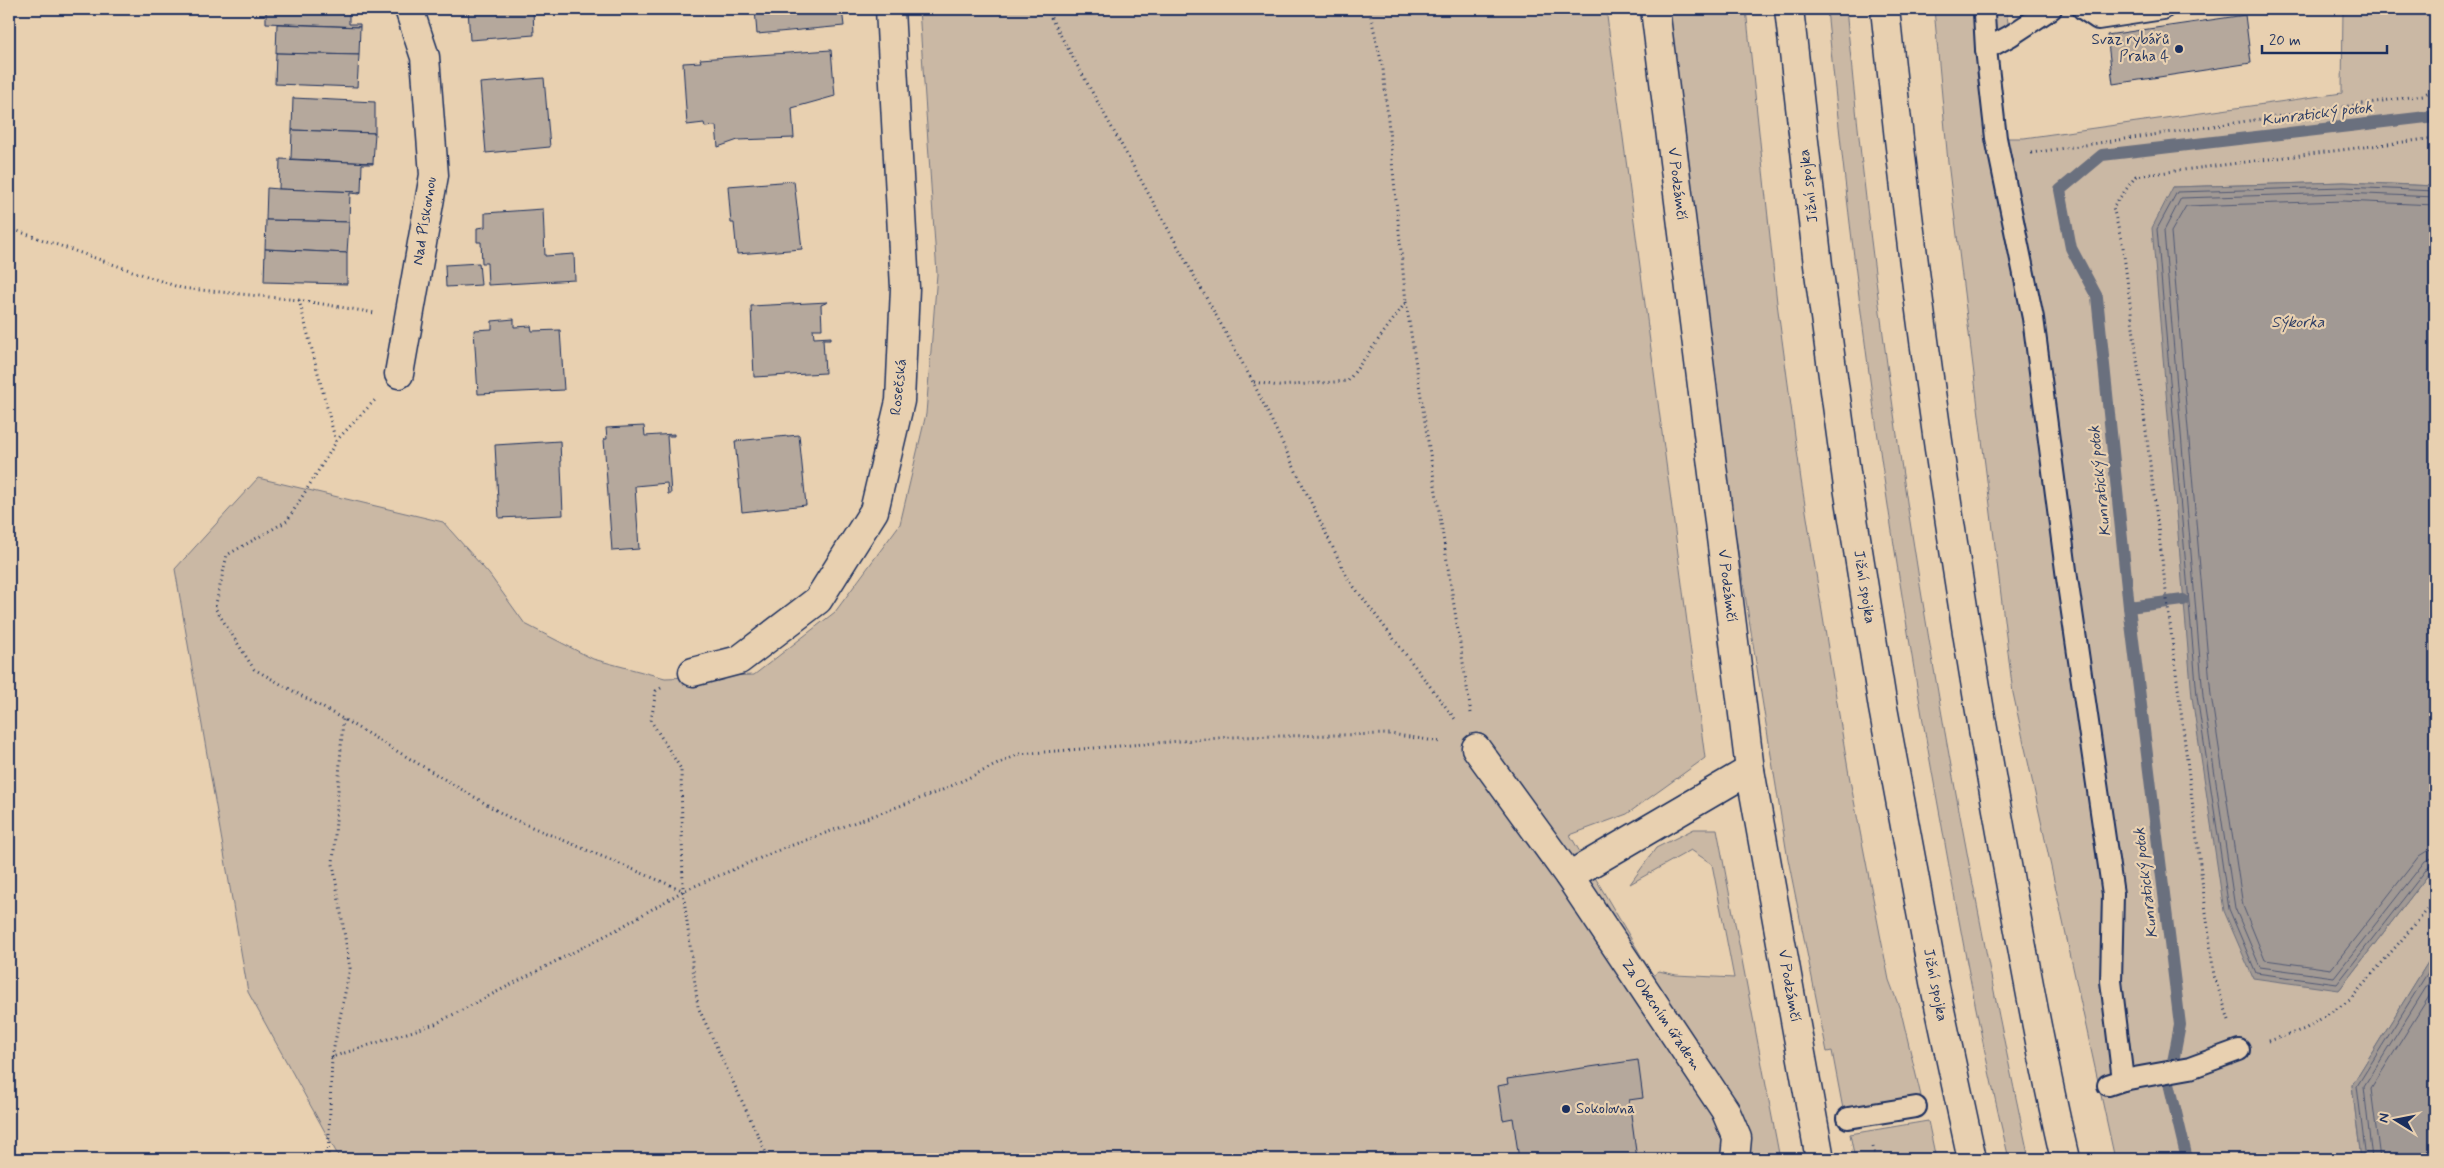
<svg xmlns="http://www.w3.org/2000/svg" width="2444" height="1168" viewBox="0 0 2444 1168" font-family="Mynerve,sans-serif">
  <rect width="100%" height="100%" fill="#e8d0b0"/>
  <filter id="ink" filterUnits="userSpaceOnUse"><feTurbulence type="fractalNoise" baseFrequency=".02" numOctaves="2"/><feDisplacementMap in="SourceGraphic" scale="10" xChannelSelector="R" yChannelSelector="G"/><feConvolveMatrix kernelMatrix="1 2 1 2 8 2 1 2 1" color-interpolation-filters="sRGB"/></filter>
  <g filter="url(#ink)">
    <!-- green -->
    <g fill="#cab8a4" stroke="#727481">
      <polygon points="919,9 1606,9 1705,758 1627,814 1570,835 1653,976 1659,971 1676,975 1734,978 1712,864 1691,850 1630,884 1656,848 1694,829 1717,829 1780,1159 340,1159 248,992 175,569 258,478 443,522 489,574 525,624 593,659 665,678 754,675 835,612 900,524 926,414 937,274"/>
      <polygon points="1670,9 1746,9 1777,303 1801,480 1825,630 1849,775 1889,980 1901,1012 1921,1096 1843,1109 1832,1051 1827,1052 1787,854 1717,421 1683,142"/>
      <path d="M 1827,9 L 1846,9 C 1882,396 1947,779 2029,1159 L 2009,1159 C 1982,1047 1961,934 1941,821 C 1891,552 1853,281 1827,9 Z"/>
      <polygon points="1934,9 2006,9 2010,36 1986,49 1996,138 2024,138 2342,93 2343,9 2435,9 2435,186 2344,182 2173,187 2339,990 2435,866 2435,951 2352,1085 2361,1159 2115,1159 2013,693 1948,162"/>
      <polygon points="1928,1121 1936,1159 1855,1159 1850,1134"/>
    </g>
    <!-- water -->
    <g fill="#a19994" stroke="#6b6f7e">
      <polygon points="2344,182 2435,186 2435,866 2339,990 2253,978 2224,911 2192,697 2152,228 2173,187"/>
      <polygon points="2435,951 2435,1159 2361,1159 2352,1085"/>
    </g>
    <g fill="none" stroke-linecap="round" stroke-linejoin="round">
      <!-- shore -->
      <g stroke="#515974" stroke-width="1">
        <polyline points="2435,191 2344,187 2177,192 2157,229 2197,696 2229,909 2256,973 2337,984 2429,866 2435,863"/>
        <polyline points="2435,197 2343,193 2181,198 2164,231 2203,696 2235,908 2260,967 2334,977 2425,861 2435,857"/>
        <polyline points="2435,205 2343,201 2186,206 2171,232 2211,695 2243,906 2265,960 2331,969 2419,856 2427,851 2435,850"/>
        <polyline points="2366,1159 2357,1086 2435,961"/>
        <polyline points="2372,1159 2364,1087 2435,973"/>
        <polyline points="2380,1159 2371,1089 2435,987"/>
      </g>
      <!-- stream -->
      <g stroke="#6b6f7e" stroke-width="12">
        <polyline points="2129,607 2183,600"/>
        <polyline points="2187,1159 2169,1083 2180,1025 2129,607 2097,297 2071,248 2060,190 2102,155 2435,116"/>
      </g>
    </g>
    <!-- building -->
    <g fill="#b5a89c" stroke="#1b2f5e">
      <polygon points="266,9 349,9 349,24 360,24 360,27 266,23"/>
      <polygon points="468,9 533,9 534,35 470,40"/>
      <polygon points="755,9 842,9 844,26 757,34"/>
      <polygon points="2245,15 2251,63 2113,84 2107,35"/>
      <polygon points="277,24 360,27 359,55 276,53"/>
      <polygon points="831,50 835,96 792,108 794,138 738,140 718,147 716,126 705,127 704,123 687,125 683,63 701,62 700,59"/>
      <polygon points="276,53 359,55 357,87 275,84"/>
      <polygon points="544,78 550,147 486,153 480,83"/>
      <polygon points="293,98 375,102 375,133 292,130"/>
      <polygon points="292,130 375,133 373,163 291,159"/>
      <polygon points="280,159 373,163 373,164 362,164 361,192 279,189"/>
      <polygon points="794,181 802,249 737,254 734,223 731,223 728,186"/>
      <polygon points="267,188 279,189 361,192 360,194 350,193 349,222 266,220"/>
      <polygon points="543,209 545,256 574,254 575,280 488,285 487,263 482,263 481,242 477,242 477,228 485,227 485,213"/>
      <polygon points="266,220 349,222 347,253 265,249"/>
      <polygon points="265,249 347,253 347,284 264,282"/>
      <polygon points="479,263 481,285 446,287 445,265"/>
      <polygon points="828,302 821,305 822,329 813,329 814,338 831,337 831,339 823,339 825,373 754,377 751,306"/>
      <polygon points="514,319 514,327 531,326 532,331 560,330 564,390 478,394 474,330 492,329 492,321"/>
      <polygon points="644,426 645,436 674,434 674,436 667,436 671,494 668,494 667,483 635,486 639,549 612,551 604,439 607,439 606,428"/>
      <polygon points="799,435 806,505 742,512 735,441"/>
      <polygon points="560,441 563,515 499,518 495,445"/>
      <polygon points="1638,1060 1643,1098 1629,1100 1637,1159 1519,1159 1513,1118 1503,1120 1498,1086 1508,1084 1507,1079"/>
    </g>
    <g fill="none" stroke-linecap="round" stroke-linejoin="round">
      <defs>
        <g id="lane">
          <polyline points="2051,9 2010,36 1986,49 1996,138 2033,318 2067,578 2113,894 2111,981 2123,1080 2108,1085"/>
          <polyline points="2083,9 2098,19 2163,9"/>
          <polyline points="1984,14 1986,49"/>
          <polyline points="2123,1080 2190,1068 2239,1050"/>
          <polyline points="1848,1118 1916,1107"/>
        </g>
        <g id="street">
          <polyline points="399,374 434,175 425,57 409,9"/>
          <polyline points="693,672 739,660 818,600 874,511 900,401 905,288 890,9"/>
          <polyline points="1476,748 1569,876 1725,1110 1737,1138 1735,1159"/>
          <polyline points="1569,876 1750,770"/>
        </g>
        <polyline id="secondary" points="1655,9 1750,770 1820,1159"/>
        <g id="highway">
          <polyline points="1789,9 1818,265 1848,487 1883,708 1934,982 1972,1159"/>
          <path d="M 1885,9 C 1913,285 1952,559 2001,832 C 2021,941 2040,1051 2065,1159"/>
        </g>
      </defs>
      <!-- lane casing -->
      <use href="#lane" stroke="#1b2f5e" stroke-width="24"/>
      <!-- street casing -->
      <use href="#street" stroke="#1b2f5e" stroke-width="31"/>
      <!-- secondary casing -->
      <use href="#secondary" stroke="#1b2f5e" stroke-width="31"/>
      <!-- highway casing -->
      <use href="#highway" stroke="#1b2f5e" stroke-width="31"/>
      <!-- path -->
      <g stroke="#1b2f5e" stroke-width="3" stroke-dasharray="1 4" stroke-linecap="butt">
        <polyline points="1046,9 1253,382 1348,579 1455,719"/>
        <polyline points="2031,153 2423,95 2435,89"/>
        <polyline points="9,228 181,288 299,300 375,313"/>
        <polyline points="299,300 336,442 287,521 227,555 215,608 254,669 343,719 508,817 682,890"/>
        <polyline points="1406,302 1471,713"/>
        <polyline points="1254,382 1279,386 1348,381 1406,302 1383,69 1369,9"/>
        <polyline points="336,441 375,400"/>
        <polyline points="661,688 656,691 651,721 681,769 683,891 698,1007 769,1159"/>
        <polyline points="2229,1020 2214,976 2123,247 2113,207 2136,176 2435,138"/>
        <polyline points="2269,1041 2305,1029 2350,1000 2435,901"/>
        <polyline points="332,1057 350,968 333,864 343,719"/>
        <polyline points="1873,1147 1876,1159"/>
        <polyline points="328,1159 332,1057 435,1024 618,929 683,891 779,850 938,792 1019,754 1231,737 1391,734 1441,742"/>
      </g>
      <!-- lane -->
      <use href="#lane" stroke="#e8d0b0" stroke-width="20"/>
      <!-- street -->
      <use href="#street" stroke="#e8d0b0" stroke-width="28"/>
      <!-- secondary -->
      <use href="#secondary" stroke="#e8d0b0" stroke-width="28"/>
      <!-- highway -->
      <use href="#highway" stroke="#e8d0b0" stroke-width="28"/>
    </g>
  </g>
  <!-- markers -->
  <g fill="#1b2f5e" stroke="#e8d0b0" stroke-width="2">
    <circle cx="2179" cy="49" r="5"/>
    <circle cx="1566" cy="1109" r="5"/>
  </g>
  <g text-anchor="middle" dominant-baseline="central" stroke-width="4.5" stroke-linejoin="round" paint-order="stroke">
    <!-- poi labels -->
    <g font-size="15" fill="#1b2f5e" stroke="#e8d0b0" text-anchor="end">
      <text x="2169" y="40">Svaz rybářů<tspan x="2169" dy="17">Praha 4</tspan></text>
      <text x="1576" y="1109" text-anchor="start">Sokolovna</text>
    </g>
    <!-- street labels -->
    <g font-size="15" fill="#1b2f5e" stroke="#e8d0b0">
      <text transform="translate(1677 184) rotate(83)">V Podzámčí</text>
      <text transform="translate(1809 186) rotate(-97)">Jižní spojka</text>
      <text transform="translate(425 221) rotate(-81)">Nad Pískovnou</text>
      <text transform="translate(899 387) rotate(-84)">Rosečská</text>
      <text transform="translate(1727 586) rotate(83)">V Podzámčí</text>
      <text transform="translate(1864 587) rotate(81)">Jižní spojka</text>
      <text transform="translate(1935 985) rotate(79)">Jižní spojka</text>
      <text transform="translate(1789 986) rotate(80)">V Podzámčí</text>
      <text transform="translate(1661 1015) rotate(56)">Za Obecním úřadem</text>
    </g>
    <!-- water labels -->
    <g font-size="16" font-style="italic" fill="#2f3f66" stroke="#e8d0b0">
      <text transform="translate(2317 114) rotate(-7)">Kunratický potok</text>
      <text x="2298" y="322">Sýkorka</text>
      <text transform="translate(2100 481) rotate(-96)">Kunratický potok</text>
      <text transform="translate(2146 883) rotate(-97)">Kunratický potok</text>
    </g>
  </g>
  <!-- margin -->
  <rect width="2444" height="1168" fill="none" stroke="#e8d0b0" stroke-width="30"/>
  <rect x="15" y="15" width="2414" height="1138" fill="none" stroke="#1b2f5e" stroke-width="2" filter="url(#ink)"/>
  <!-- north arrow -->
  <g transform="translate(2396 1120) rotate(280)" stroke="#e8d0b0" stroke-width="4" paint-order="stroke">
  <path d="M0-4L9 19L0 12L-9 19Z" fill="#1b2f5e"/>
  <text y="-8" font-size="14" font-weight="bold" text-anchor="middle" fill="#1b2f5e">N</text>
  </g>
  <!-- scale -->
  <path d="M2262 45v8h125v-8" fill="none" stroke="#1b2f5e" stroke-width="2.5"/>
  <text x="2269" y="45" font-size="15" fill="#1b2f5e" stroke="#e8d0b0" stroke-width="4" paint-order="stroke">20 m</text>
</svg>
